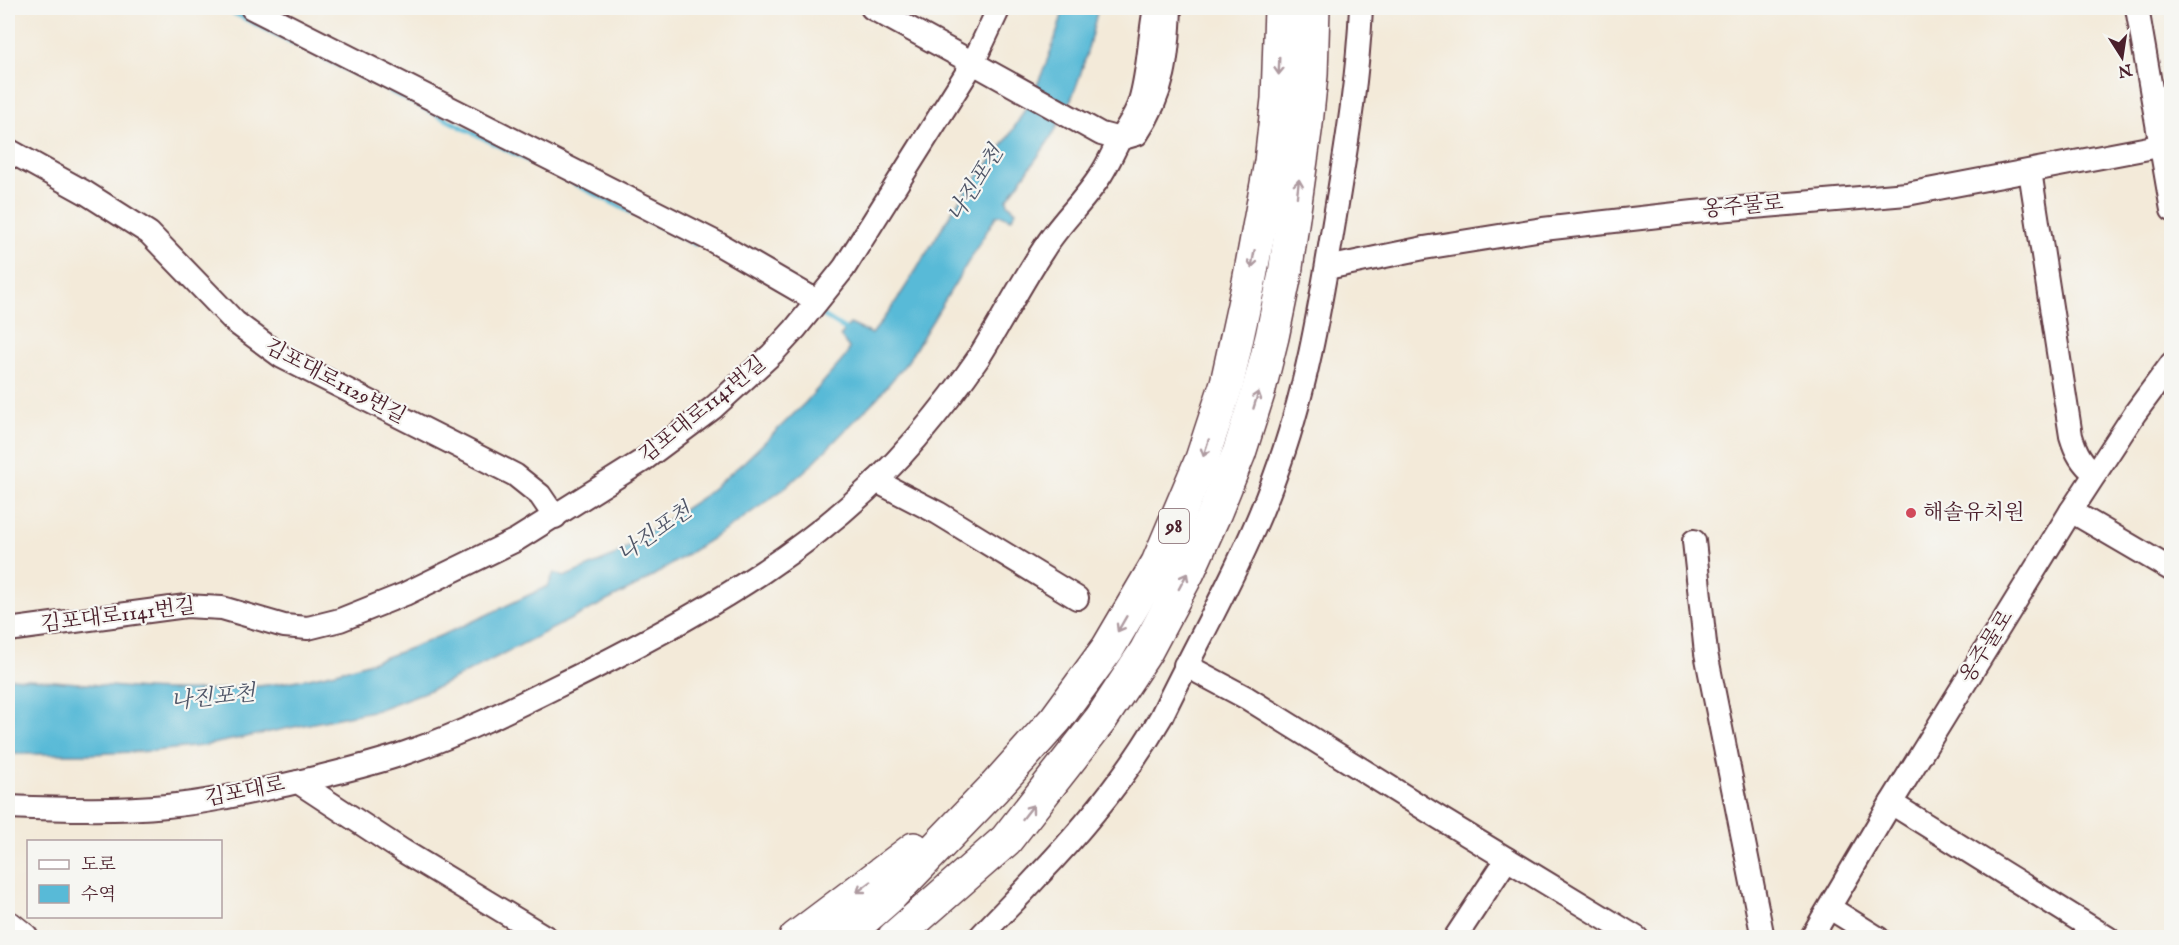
<svg xmlns="http://www.w3.org/2000/svg" width="2179" height="945" viewBox="0 0 2179 945" font-family="'IM FELL English','Noto Serif KR',serif">
  <rect width="100%" height="100%" fill="#f6f6f2"/>
  <filter id="ink" filterUnits="userSpaceOnUse"><feTurbulence type="fractalNoise" baseFrequency=".0167" numOctaves="2"/><feDisplacementMap in="SourceGraphic" scale="12" xChannelSelector="R" yChannelSelector="G"/><feConvolveMatrix kernelMatrix="1 2 1 2 8 2 1 2 1" color-interpolation-filters="sRGB"/></filter>
  <filter id="wash" filterUnits="userSpaceOnUse"><feTurbulence type="fractalNoise" baseFrequency=".008" numOctaves="4" result="noise"/><feDisplacementMap in="SourceGraphic" scale="24" xChannelSelector="R" yChannelSelector="G"/><feGaussianBlur stdDeviation="1.35" result="paint"/><feColorMatrix in="noise" values="0 0 0 0 0 0 0 0 0 0 0 0 0 0 0 0 0 1.4 0 .05"/><feComposite in="paint" operator="in"/></filter>
  <g filter="url(#wash)">
    <rect width="100%" height="100%" fill="#f3ead9"/>
    <!-- water -->
    <path fill="#58bad7" stroke="#516c81" stroke-width="1.5" d="M 1064,8 L 1098,8 C 1091,38 1084,68 1072,97 C 1057,134 1030,167 1007,199 L 1008,204 L 1016,211 L 1011,219 L 1001,215 L 996,216 L 908,361 L 878,397 L 808,468 L 781,491 L 732,526 L 640,584 L 438,687 L 377,710 L 202,746 L 154,751 L 91,754 L 8,754 L 8,678 C 71,680 136,692 198,690 C 262,689 325,678 386,657 C 441,638 495,611 548,586 L 554,573 L 564,577 L 612,557 L 704,496 L 745,461 L 805,403 L 847,355 L 849,348 L 840,336 L 850,324 L 872,334 C 904,294 928,249 955,207 C 968,186 985,168 1000,149 C 1031,106 1051,58 1064,8 Z"/>
    <g fill="none" stroke-linecap="round" stroke-linejoin="round">
      <!-- stream -->
      <g stroke="#58bad7" stroke-width="5">
        <polyline points="224,8 695,244"/>
        <polyline points="824,316 851,333"/>
      </g>
    </g>
  </g>
  <g filter="url(#ink)">
    <g fill="none" stroke-linecap="round" stroke-linejoin="round">
      <defs>
        <g id="minor">
          <polyline points="252,8 715,242 817,301"/>
          <polyline points="872,8 973,63 999,8"/>
          <polyline points="2137,8 2172,210"/>
          <polyline points="8,150 86,193 149,233 235,322 282,357 515,475 540,495 555,517"/>
          <path d="M 2030,171 L 2071,436 C 2076,453 2082,463 2095,474"/>
          <polyline points="1327,268 1424,248 1543,229 1694,212 1907,194 2159,146"/>
          <polyline points="876,481 938,513 1077,598"/>
          <polyline points="2071,511 2172,570"/>
          <polyline points="1694,541 1706,653 1763,938"/>
          <path d="M 8,630 L 186,606 L 222,608 L 284,626 L 308,628 L 340,620 L 405,594 L 516,540 L 642,461 L 713,408 L 772,354 L 795,329 L 844,268 L 973,63 L 1101,134 L 1120,139 C 1127,127 1136,115 1140,101 C 1149,71 1149,38 1155,8"/>
          <polyline points="1185,665 1247,698 1433,814 1637,938"/>
          <path d="M 298,782 C 334,773 372,765 408,752 C 470,731 527,701 586,672 C 707,611 827,543 916,439 C 938,413 960,385 979,357 C 1001,322 1020,285 1043,250 C 1060,222 1086,200 1102,173 C 1109,162 1114,150 1120,139 L 1137,134 C 1165,92 1168,57 1170,8"/>
          <polyline points="1891,803 2108,938"/>
          <path d="M 8,807 C 60,809 115,811 167,806 C 212,802 255,791 298,782 L 403,851 L 547,938"/>
          <polyline points="1830,908 1878,938"/>
          <path d="M 979,938 C 998,917 1018,898 1037,877 C 1084,828 1127,776 1161,717 C 1199,638 1244,561 1274,479 C 1307,392 1321,301 1336,210 C 1347,143 1358,76 1361,8"/>
          <polyline points="1455,938 1507,859"/>
          <polyline points="1811,938 1891,803 2071,511 2135,413 2172,363"/>
        </g>
        <polyline id="major" points="8,926 23,938"/>
        <g id="highway">
          <polyline points="796,938 914,849"/>
          <polyline points="842,938 889,897 994,788 1056,719 1108,648 1158,563 1202,459 1227,383 1249,282 1271,162 1278,99 1281,8"/>
          <polyline points="894,938 1006,840 1101,719 1146,651 1188,572 1215,512 1239,453 1258,393 1272,337 1285,274 1306,124 1311,75 1313,8"/>
        </g>
      </defs>
      <!-- minor casing -->
      <use href="#minor" stroke="#633d45" stroke-width="26"/>
      <!-- major casing -->
      <use href="#major" stroke="#633d45" stroke-width="33"/>
      <!-- highway casing -->
      <use href="#highway" stroke="#633d45" stroke-width="36"/>
      <!-- minor -->
      <use href="#minor" stroke="#fff" stroke-width="22"/>
      <!-- major -->
      <use href="#major" stroke="#fff" stroke-width="30"/>
      <!-- highway -->
      <use href="#highway" stroke="#fff" stroke-width="33"/>
    </g>
    <!-- one-way arrows -->
    <defs><path id="oneway-shaft" d="M-6 0H5M1.5-3L5.5 0L1.5 3" fill="none" stroke-width="1.6" stroke-linecap="round" stroke-linejoin="round" transform="scale(1.5)"/></defs>
    <g stroke="#ae9aa0">
      <use href="#oneway-shaft" transform="translate(1279 66) rotate(92)"/>
      <use href="#oneway-shaft" transform="translate(1298 188) rotate(-83)"/>
      <use href="#oneway-shaft" transform="translate(1253 259) rotate(100)"/>
      <use href="#oneway-shaft" transform="translate(1256 400) rotate(-73)"/>
      <use href="#oneway-shaft" transform="translate(1206 448) rotate(108)"/>
      <use href="#oneway-shaft" transform="translate(1183 581) rotate(-62)"/>
      <use href="#oneway-shaft" transform="translate(1122 624) rotate(120)"/>
      <use href="#oneway-shaft" transform="translate(1028 812) rotate(-52)"/>
      <use href="#oneway-shaft" transform="translate(864 887) rotate(143)"/>
    </g>
  </g>
  <!-- markers -->
  <circle fill="#d1495b" stroke="#f6f6f2" stroke-width="2" cx="1911" cy="513" r="6"/>
  <g text-anchor="middle" dominant-baseline="central" stroke-width="4.5" stroke-linejoin="round" paint-order="stroke">
    <!-- shield labels -->
    <rect fill="#f6f6f2" stroke="#7e6067" stroke-width="1.5" x="1159" y="509" width="30" height="34" rx="4.5"/>
    <g font-size="20" font-weight="bold" fill="#4a1f2b">
      <text x="1174" y="526">98</text>
    </g>
    <!-- street labels -->
    <g font-size="21" fill="#4a1f2b" stroke="#f6f6f2">
      <text transform="translate(1743 207) rotate(-5)">옹주물로</text>
      <text transform="translate(335 382) rotate(28)">김포대로1129번길</text>
      <text transform="translate(703 410) rotate(-39)">김포대로1141번길</text>
      <text transform="translate(118 616) rotate(-7)">김포대로1141번길</text>
      <text transform="translate(1987 647) rotate(-58)">옹주물로</text>
      <text transform="translate(245 792) rotate(-11)">김포대로</text>
    </g>
    <!-- poi labels -->
    <g font-size="21" fill="#4a1f2b" stroke="#f6f6f2" text-anchor="start">
      <text x="1923" y="513">해솔유치원</text>
    </g>
    <!-- water labels -->
    <g font-size="22" font-style="italic" fill="#4f5567" stroke="#f6f6f2">
      <text transform="translate(976 184) rotate(-58)">나진포천</text>
      <text transform="translate(655 533) rotate(-35)">나진포천</text>
      <text transform="translate(213 698) rotate(-6)">나진포천</text>
    </g>
  </g>
  <!-- margin -->
  <rect width="2179" height="945" fill="none" stroke="#f6f6f2" stroke-width="30"/>
  <!-- legend -->
  <rect x="27" y="840" width="195" height="78" fill="#f6f6f2" stroke="#b1a0a2" stroke-width="1.5"/>
  <rect x="39" y="860" width="30" height="9" fill="#ffffff" stroke="#b1a0a2" stroke-width="1.5"/>
  <text x="81" y="870" font-size="18" fill="#4a1f2b">도로</text>
  <rect x="39" y="885" width="30" height="18" fill="#58bad7" stroke="#b1a0a2" stroke-width="1.5"/>
  <text x="81" y="900" font-size="18" fill="#4a1f2b">수역</text>
  <!-- north arrow -->
  <g transform="translate(2122 57) rotate(168)" stroke="#f6f6f2" stroke-width="4.5" paint-order="stroke">
  <path d="M0-4.5L10 22L0 15L-10 22Z" fill="#4a1f2b"/>
  <text y="-9" font-size="16" font-weight="bold" text-anchor="middle" fill="#4a1f2b">N</text>
  </g>
</svg>
